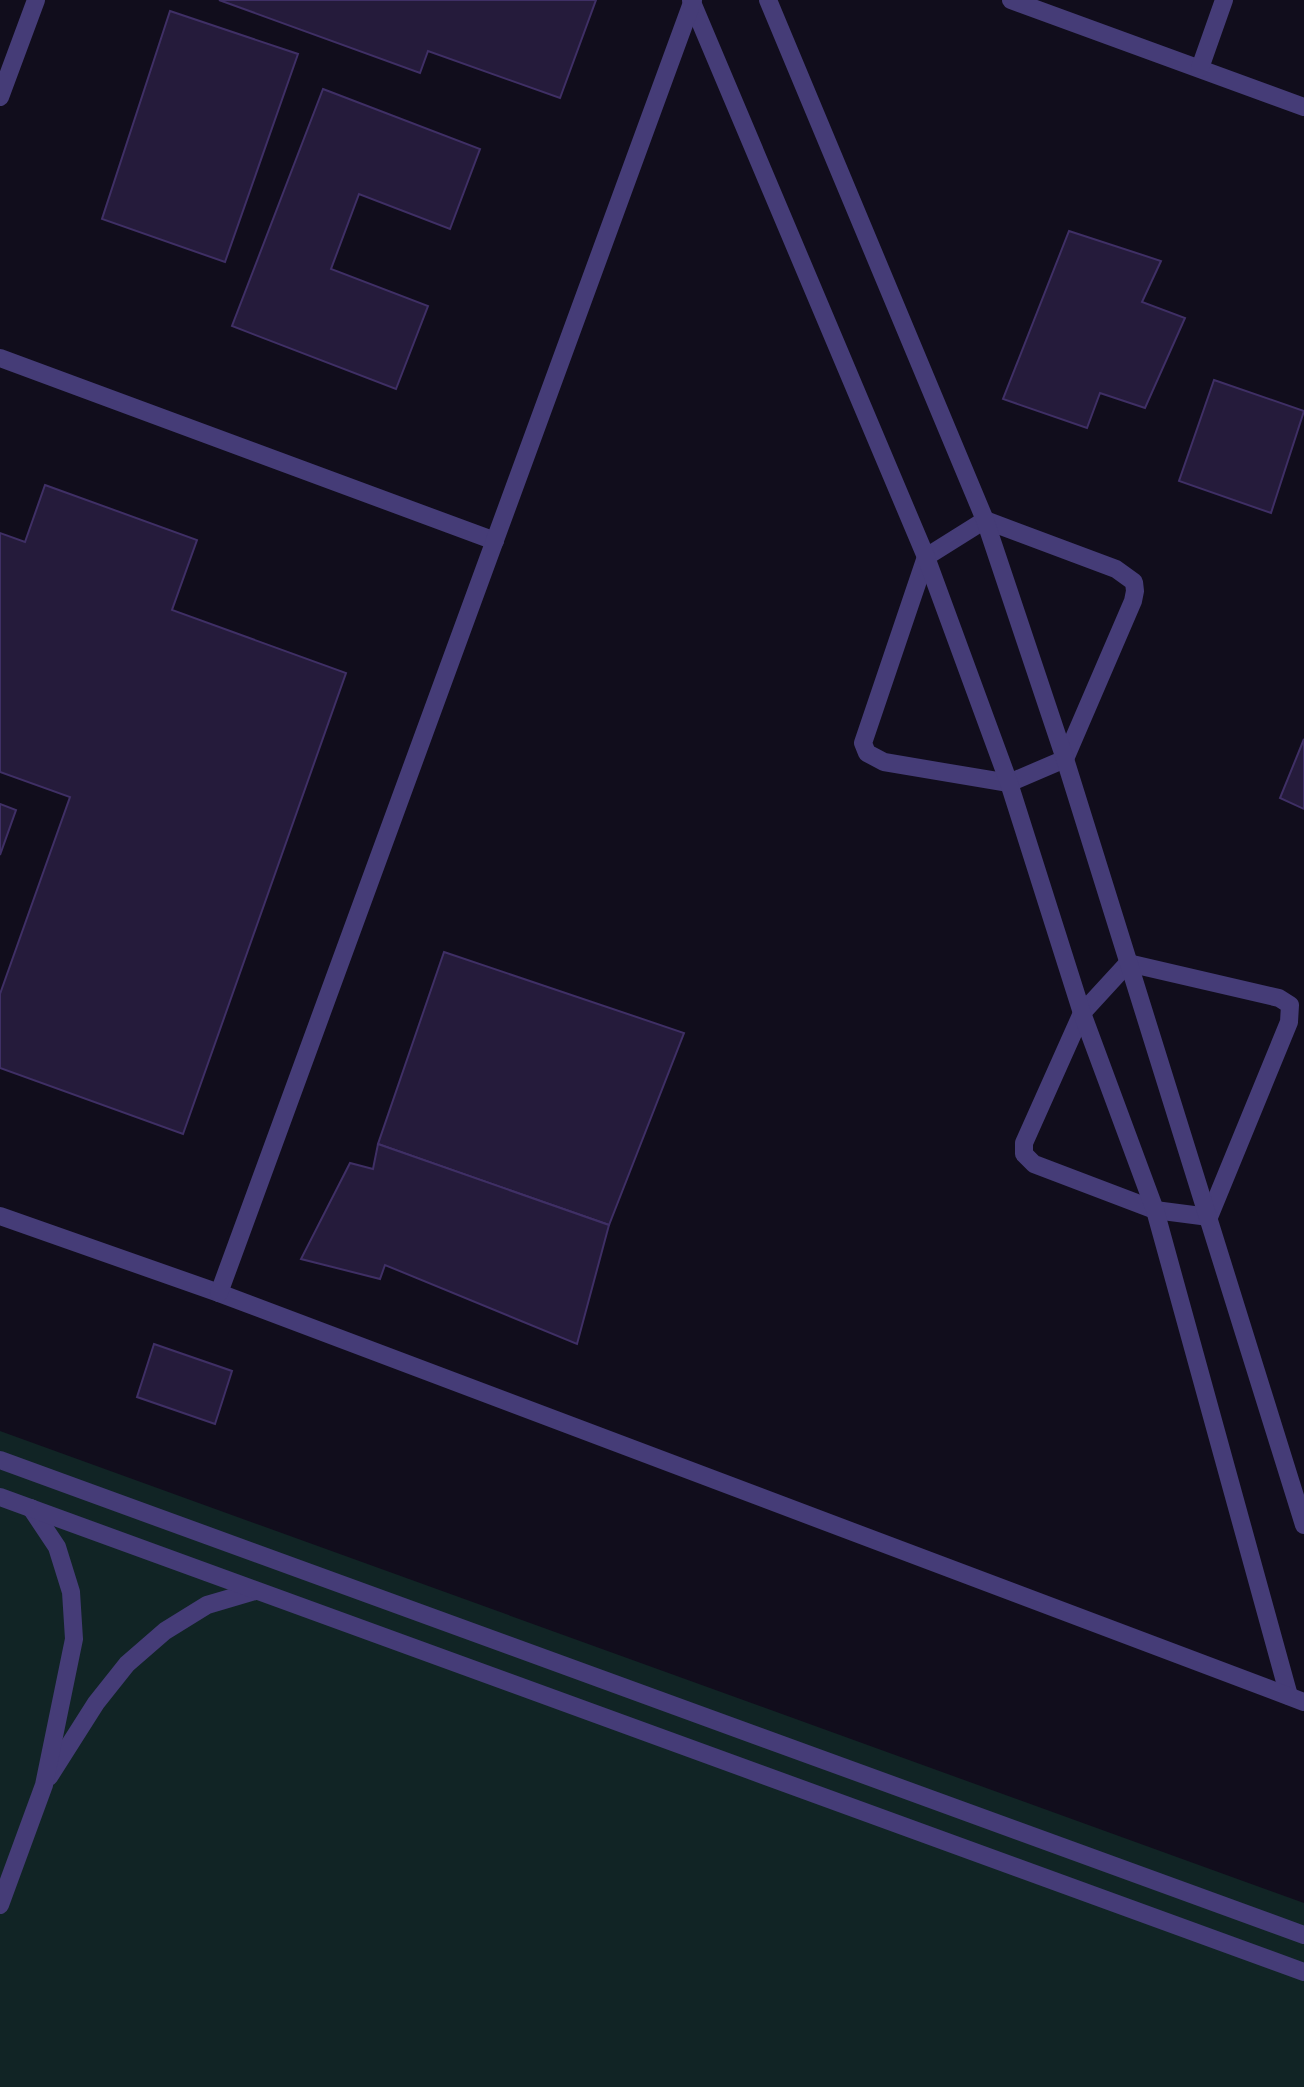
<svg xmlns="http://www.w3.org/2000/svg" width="1304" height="2087" viewBox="0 0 1304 2087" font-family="'Asap Condensed',sans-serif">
  <rect width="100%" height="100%" fill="#110d1c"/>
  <!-- green -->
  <polygon fill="#112425" points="0,1431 1304,1903 1304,2087 0,2087"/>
  <!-- building -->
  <g fill="#251b3b" stroke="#3f2f65" stroke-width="2">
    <polygon points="219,0 596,0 560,98 428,51 420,73"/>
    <polygon points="170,11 298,54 225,262 102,219"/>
    <polygon points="323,89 480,149 450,229 359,194 331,269 428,306 396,389 232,326"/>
    <polygon points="1069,231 1161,261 1142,302 1185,318 1145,408 1100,393 1087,428 1003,399"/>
    <polygon points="1214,380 1304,411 1271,513 1179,481"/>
    <polygon points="45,485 197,540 172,610 346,673 183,1134 0,1068 0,994 70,797 0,772 0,533 25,542"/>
    <polygon points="1304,739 1304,809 1280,798"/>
    <polygon points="0,804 16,810 0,855"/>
    <polygon points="444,952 684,1033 609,1225 378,1144"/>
    <polygon points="378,1144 609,1225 577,1344 385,1265 380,1279 301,1259 350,1163 373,1169"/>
    <polygon points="154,1344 232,1371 215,1424 137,1397"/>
  </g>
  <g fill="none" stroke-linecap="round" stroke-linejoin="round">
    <!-- lane -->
    <g stroke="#453c77" stroke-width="18">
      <polygon points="985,520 1116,569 1134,582 1135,591 1133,601 1065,759 1009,783 884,762 867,753 863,743 926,557"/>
      <polygon points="1128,963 1279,998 1290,1005 1289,1022 1209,1217 1155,1210 1034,1164 1024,1154 1024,1143 1082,1013"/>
      <polyline points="49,1777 96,1703 127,1664 165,1631 207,1605 255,1591"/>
      <polyline points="0,1905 44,1785 74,1639 71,1592 57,1547 31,1508"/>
    </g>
    <!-- street -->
    <g stroke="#453c77" stroke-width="18">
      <polyline points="691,0 926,557 1009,783 1082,1013 1155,1210 1289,1696"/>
      <polyline points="768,0 985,520 1065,759 1304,1525"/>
      <polyline points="1011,0 1304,107"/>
      <polyline points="1200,68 1224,0"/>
      <polyline points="0,97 36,0"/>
      <polyline points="0,358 495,541"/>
      <polyline points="0,1216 219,1293 1304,1702"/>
      <polyline points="219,1293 693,0"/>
      <polyline points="0,1460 1304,1935"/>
      <polyline points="0,1497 1304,1972"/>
    </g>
  </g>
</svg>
